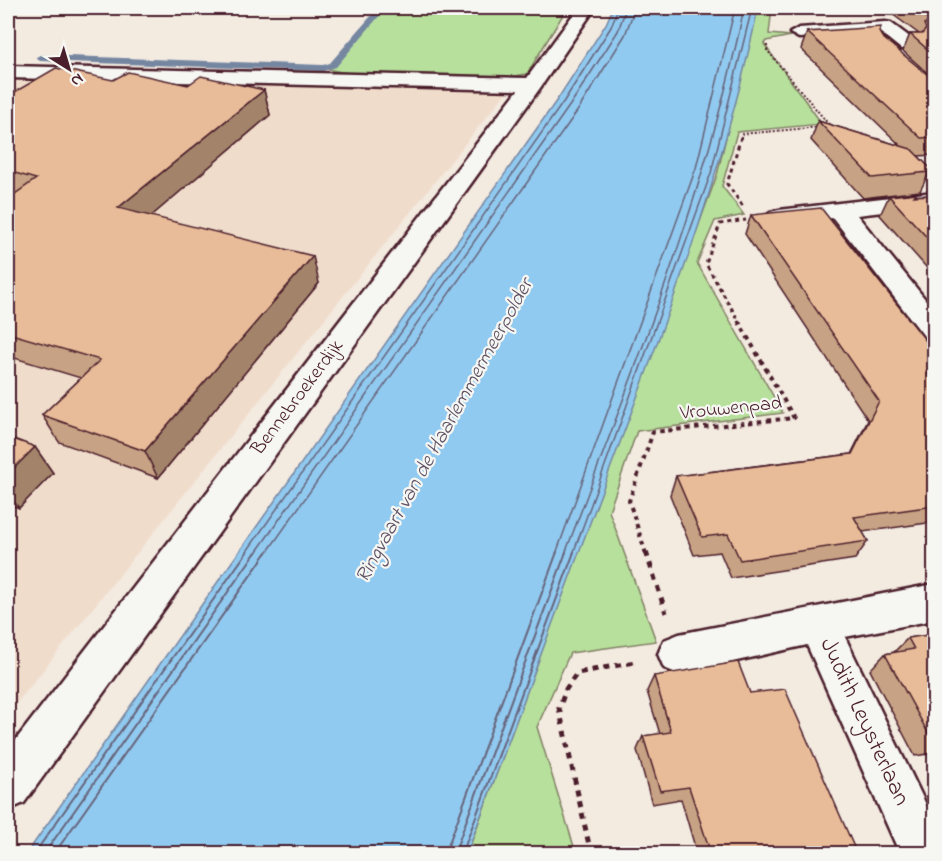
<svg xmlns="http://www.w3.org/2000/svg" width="942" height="861" viewBox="0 0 942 861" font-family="'Indie Flower',sans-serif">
  <rect width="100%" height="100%" fill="#f3eae0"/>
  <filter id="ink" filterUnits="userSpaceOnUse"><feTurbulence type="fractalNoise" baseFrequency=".0167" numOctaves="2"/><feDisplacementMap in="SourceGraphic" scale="12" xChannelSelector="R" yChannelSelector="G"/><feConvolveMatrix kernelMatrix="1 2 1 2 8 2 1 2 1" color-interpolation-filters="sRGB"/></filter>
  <g filter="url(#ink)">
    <!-- built -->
    <polygon fill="#f0dccb" points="8,77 509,89 8,714"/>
    <!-- green -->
    <g fill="#b7e09c" stroke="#808064" stroke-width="1.5">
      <path d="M 382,8 L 567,8 L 527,74 C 491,81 452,77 415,76 C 384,75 353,76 323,68 L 333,65 Z"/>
      <polygon points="757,8 772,8 769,34 791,36 766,41 764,44 822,124 737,132 722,186 744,215 715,221 697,263 783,413 637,431 609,511 656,641 570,653 537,727 576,853 467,854 717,175"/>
    </g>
    <!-- water -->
    <path fill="#91caf0" stroke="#7586a1" stroke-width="1.5" d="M 613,8 L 758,8 C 725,171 664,325 606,480 C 559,604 514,730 467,853 L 27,853 L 559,97 L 606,24 Z"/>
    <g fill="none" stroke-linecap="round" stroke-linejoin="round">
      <!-- shore-far1 -->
      <g stroke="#66637a" stroke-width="1.5">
        <polyline points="245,554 564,101 611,27 618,8"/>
        <polyline points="255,554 570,105 618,31 626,8"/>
        <polyline points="266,554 578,110 625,35 635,8"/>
        <polyline points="556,554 696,168 735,8"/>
        <path d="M 565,554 C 632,374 706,196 744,8"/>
        <polyline points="573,554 711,173 752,8"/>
      </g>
      <!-- shore -->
      <g stroke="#66637a" stroke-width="2">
        <polyline points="34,854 247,552"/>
        <polyline points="44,854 256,552"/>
        <polyline points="54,854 267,552"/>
        <polyline points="445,854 557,552"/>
        <polyline points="454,854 566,552"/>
        <polyline points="462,854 574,552"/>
      </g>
      <!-- stream -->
      <polygon fill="#7586a1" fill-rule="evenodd" points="378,8 386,8 336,67 323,71 40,61 36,58 40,55 323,65 330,63"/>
      <defs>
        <g id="minor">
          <polygon points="578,8 595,8 540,88 24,803 8,810 8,750 518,90 8,78 8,66 527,78"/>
          <polygon points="885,22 891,23 915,41 917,45 915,49 901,49 881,33 799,38 790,33 799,28"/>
          <polygon points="934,192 934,206 857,215 934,310 934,339 924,336 833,218 779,224 770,222 767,217 770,212 779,210"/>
          <polygon points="934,584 934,620 845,637 934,821 934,854 900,854 807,645 679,674 664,668 658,654 664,640 679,634"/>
        </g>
      </defs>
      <!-- minor casing -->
      <use href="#minor" stroke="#4a1f2b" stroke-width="5"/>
      <!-- path-far3 -->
      <g stroke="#4a1f2b" stroke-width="2" stroke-dasharray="2 2" stroke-linecap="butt">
        <polyline points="767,45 767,50 830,126"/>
        <polyline points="741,138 742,134 820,127"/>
      </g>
      <!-- path-far2 -->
      <g stroke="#4a1f2b" stroke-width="3" stroke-dasharray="4 4" stroke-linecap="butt">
        <polyline points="741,137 727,184 745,209"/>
        <polyline points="737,318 706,264 720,224 746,220"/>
      </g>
      <!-- path-far1 -->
      <polyline stroke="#4a1f2b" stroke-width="4" stroke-dasharray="4.5 4.5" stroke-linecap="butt" points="646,554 629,501 653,432 794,418 736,317"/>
      <!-- path -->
      <g stroke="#4a1f2b" stroke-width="5" stroke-dasharray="6 6" stroke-linecap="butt">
        <polyline points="646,552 666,613"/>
        <polyline points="591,854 559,708 566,689 577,673 635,662"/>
      </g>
      <!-- minor -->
      <use href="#minor" fill="#f6f6f2" fill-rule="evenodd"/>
    </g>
    <!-- wall -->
    <g fill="#c8a284" stroke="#4a1f2b" stroke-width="1.5">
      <polygon points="884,8 934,8 934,79 903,51 910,34 919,34"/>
      <polygon points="807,32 879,32 882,37 934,80 934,155 918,156 931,169 920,191 863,198 811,140 818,121 901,146 801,49"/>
      <polygon points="113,80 264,90 270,115 151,216 319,283 158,478 59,442 42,415 81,378 8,356 8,199 12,195 8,194 8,96"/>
      <polygon points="934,195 934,276 880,215 889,196"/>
      <polygon points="751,215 934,351 934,522 862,532 868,541 855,559 731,578 720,552 694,555 670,495 676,476 851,454 868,420 745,234"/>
      <polygon points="8,437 35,447 53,473 19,508 8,504"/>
      <polygon points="934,634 934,753 915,756 870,670 885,654 894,652 908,638"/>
      <polygon points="654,676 750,693 857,854 697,854 681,799 652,804 637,750 643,736 660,734 647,691"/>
    </g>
    <!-- shaded-wall -->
    <g fill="#a3846b" stroke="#4a1f2b" stroke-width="1.5">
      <polygon points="264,90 270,115 129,235 118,208"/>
      <polygon points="313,256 319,283 158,478 145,451"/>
      <polygon points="35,447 53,473 19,508 8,494 8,474"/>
    </g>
    <!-- building -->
    <g fill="#e9bc99" stroke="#4a1f2b" stroke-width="1.5">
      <polygon points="912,8 934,8 934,55 910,34 922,34 926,29 924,24 934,23"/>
      <polygon points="881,27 879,32 882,37 934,80 934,137 921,138 807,32"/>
      <polygon points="56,68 113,80 128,72 188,85 201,76 264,90 118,208 313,256 145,451 42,415 100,360 8,333 8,199 36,179 8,171 8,96"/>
      <polygon points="818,121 911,149 931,169 929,172 872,178"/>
      <polygon points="917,193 914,196 934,195 934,245 889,196"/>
      <polygon points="821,208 934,351 934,370 926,371 934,383 934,506 854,517 868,541 740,560 728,534 702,537 676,476 852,454 879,401 751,215"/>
      <polygon points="8,437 35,447 8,474"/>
      <polygon points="934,634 934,742 933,742 885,654 914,649 908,638"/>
      <polygon points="738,662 750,693 785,689 857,854 711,854 689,787 660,791 643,736 671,732 654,676"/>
    </g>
  </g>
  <g text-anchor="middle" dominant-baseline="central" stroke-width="4.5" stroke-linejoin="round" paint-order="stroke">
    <!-- street labels -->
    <g font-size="20" fill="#4a1f2b" stroke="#f6f6f2">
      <text transform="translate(298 398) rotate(-53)">Bennebroekerdijk</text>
      <text transform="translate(731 409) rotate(-6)">Vrouwenpad</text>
    </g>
    <!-- water labels -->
    <g font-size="21" font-style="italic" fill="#5f5266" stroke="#f6f6f2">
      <text transform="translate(445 431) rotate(-61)">Ringvaart van de Haarlemmermeerpolder</text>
    </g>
    <!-- near-street labels -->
    <g font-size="24" fill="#4a1f2b" stroke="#f6f6f2">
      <text transform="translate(864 722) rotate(65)">Judith Leysterlaan</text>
    </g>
  </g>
  <!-- margin -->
  <rect width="942" height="861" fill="none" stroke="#f6f6f2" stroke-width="30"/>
  <rect x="15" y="15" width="912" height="831" fill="none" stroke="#4a1f2b" stroke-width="2" filter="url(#ink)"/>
  <!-- north arrow -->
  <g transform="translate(69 69) rotate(143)" stroke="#f6f6f2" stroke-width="4.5" paint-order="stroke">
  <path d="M0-4.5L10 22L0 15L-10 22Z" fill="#4a1f2b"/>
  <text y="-9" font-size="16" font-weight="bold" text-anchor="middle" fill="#4a1f2b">N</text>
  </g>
</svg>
